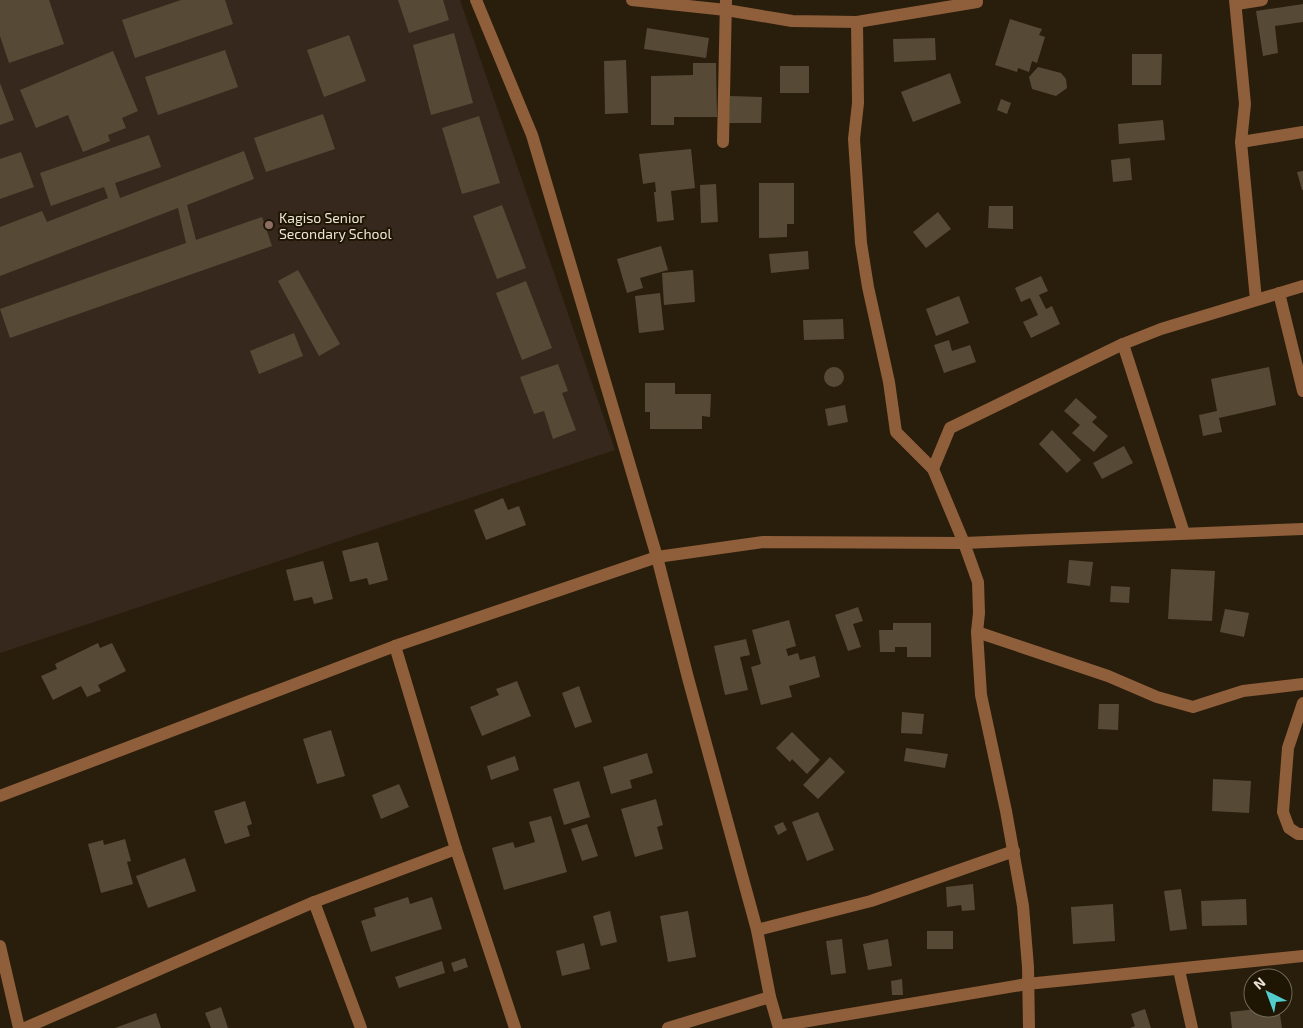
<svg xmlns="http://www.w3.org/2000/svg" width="1303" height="1028" viewBox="0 0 1303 1028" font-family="'Exo 2',sans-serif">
  <rect width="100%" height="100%" fill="#291e0b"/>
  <!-- education -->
  <polygon fill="#36281c" points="0,0 460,0 615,450 0,653"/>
  <!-- building -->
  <g fill="#564a36">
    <polygon points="0,0 49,0 64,44 9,63 0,36"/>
    <polygon points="181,0 225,0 233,24 135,58 122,20"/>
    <polygon points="398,0 443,0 449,20 409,33"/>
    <polygon points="1303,4 1303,22 1275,26 1278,53 1263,56 1256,11"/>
    <polygon points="1010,19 1042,29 1039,35 1045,37 1037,63 1032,61 1029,72 1018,68 1017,72 995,65"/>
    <polygon points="647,28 709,38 706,58 644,49"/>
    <polygon points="454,33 473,103 431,115 413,45"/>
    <polygon points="349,35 366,81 324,97 307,50"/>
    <polygon points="935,38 936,60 894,62 893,39"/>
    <polygon points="225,50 238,87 158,115 145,77"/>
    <polygon points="113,51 138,111 122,118 126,128 108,135 110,141 83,152 68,115 36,128 20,90"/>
    <polygon points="1132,54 1162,54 1161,85 1132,85"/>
    <polygon points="626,60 628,113 605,114 604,61"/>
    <polygon points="693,63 716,63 717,117 674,117 674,125 651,125 651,76 693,75"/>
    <rect x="780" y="66" width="29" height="27"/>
    <polygon points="1038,67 1061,73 1066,79 1067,88 1056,96 1032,89 1029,77"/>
    <polygon points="950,73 961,103 913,122 901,92"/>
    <polygon points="0,83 14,120 0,125"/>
    <polygon points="730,96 762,97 761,123 729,123"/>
    <polygon points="1001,99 1011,103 1007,114 997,110"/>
    <polygon points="323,114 335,149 266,172 254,138"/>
    <polygon points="479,116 500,183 462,194 442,128"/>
    <polygon points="1163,120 1165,140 1119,144 1118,124"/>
    <polygon points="149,135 161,167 115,183 120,198 244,151 254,179 187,205 196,240 262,217 272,246 10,338 0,309 186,243 178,208 0,276 0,227 42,211 47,222 108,198 104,187 51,206 40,173"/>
    <polygon points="691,149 695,188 671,191 674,220 657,222 654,192 656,192 655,182 643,184 639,154"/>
    <polygon points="21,152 34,187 0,199 0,159"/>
    <polygon points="1130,158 1132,180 1113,182 1111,160"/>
    <polygon points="1303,171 1303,190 1302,190 1297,172"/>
    <polygon points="759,183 794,183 794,224 787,224 787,237 759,238"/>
    <polygon points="716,184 718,222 701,223 700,185"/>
    <polygon points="502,205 526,268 497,279 473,216"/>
    <polygon points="989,206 1013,206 1013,229 988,228"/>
    <polygon points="938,212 951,229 926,248 913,232"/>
    <polygon points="661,246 668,270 640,278 643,288 627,293 617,259"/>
    <polygon points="808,251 809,269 771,273 769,254"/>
    <polygon points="298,270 340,344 319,356 278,281"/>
    <polygon points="693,270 695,302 664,305 662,273"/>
    <polygon points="1041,276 1048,291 1039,295 1046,309 1052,306 1060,324 1031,338 1023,322 1038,315 1030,298 1021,302 1015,288"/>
    <polygon points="526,281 552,348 522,360 496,293"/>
    <polygon points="660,293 664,330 639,333 635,296"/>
    <polygon points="959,296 969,323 936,336 926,309"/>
    <polygon points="843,319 844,339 804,340 803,320"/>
    <polygon points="294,333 303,356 259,374 250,351"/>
    <polygon points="949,340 952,351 970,345 976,362 944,373 934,345"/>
    <polygon points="558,364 568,391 562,393 576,430 553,439 544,411 534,414 520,377"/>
    <polygon points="1269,367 1276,405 1219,418 1222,432 1203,436 1199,415 1217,411 1211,379"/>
    <circle cx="834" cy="377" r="10"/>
    <polygon points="645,383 675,383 675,394 711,394 710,417 702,416 702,429 650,429 650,412 645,412"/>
    <polygon points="1076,398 1097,417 1092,422 1108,436 1094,452 1072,433 1080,425 1064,411"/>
    <polygon points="845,405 848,422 828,426 825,409"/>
    <polygon points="1052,430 1081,460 1067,473 1039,444"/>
    <polygon points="1124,446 1133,463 1102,479 1093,463"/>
    <polygon points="503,498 508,510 519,506 526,525 486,540 474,510"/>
    <polygon points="378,542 388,580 369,585 367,578 350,582 342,551"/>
    <polygon points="1069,560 1093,562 1090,586 1067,583"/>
    <polygon points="323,561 333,599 314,604 312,597 294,601 286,570"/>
    <polygon points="1171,569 1215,571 1212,621 1168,619"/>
    <polygon points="1111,586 1130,587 1129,603 1110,602"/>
    <polygon points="858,607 863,621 853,624 861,647 848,651 835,615"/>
    <polygon points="1225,609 1249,613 1244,637 1220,632"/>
    <polygon points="789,620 796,646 786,649 788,656 798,653 800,660 815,656 820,677 789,686 792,697 761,705 751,667 761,664 752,630"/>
    <polygon points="893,623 931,623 931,657 907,657 907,647 895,647 895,652 880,652 879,630 893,630"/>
    <polygon points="746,639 750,655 740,657 748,690 725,695 714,646"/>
    <polygon points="98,643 100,648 112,643 126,671 98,685 101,691 87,697 81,686 53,700 41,676 57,669 55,664"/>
    <polygon points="517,681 531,716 482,736 470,707 499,695 496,689"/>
    <polygon points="579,686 592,722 575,728 562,693"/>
    <polygon points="1099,704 1119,704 1118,730 1098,729"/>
    <polygon points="902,712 924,714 922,734 901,733"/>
    <polygon points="331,730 345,776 317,784 303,739"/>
    <polygon points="792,732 820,760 807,774 792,759 790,762 776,748"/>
    <polygon points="906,748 948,754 945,768 904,761"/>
    <polygon points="647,753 653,773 630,780 632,788 611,794 603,767"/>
    <polygon points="515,756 519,770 491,780 487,766"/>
    <polygon points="830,757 845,772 818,799 803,785"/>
    <polygon points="1213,779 1251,781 1249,813 1212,811"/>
    <polygon points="579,781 590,817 564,825 553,789"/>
    <polygon points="399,784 409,807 381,819 372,795"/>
    <polygon points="656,799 663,825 657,827 663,849 635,857 621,809"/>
    <polygon points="245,801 252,824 247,826 250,836 225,844 214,811"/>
    <polygon points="818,812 834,850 807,861 792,822"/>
    <polygon points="551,816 567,872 504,890 492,848 513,842 515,848 535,842 529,822"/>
    <polygon points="783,822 787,830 778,835 774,826"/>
    <polygon points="587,824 598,856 582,861 571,829"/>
    <polygon points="125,839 131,861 127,862 133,884 101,893 88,844 103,840 104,845"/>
    <polygon points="185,858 196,891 148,908 136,876"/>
    <polygon points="973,884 975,910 962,911 961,905 947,907 946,887"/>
    <polygon points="1181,889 1187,929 1170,931 1164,891"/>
    <polygon points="408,897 410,904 432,897 442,929 371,952 361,921 376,916 374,908"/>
    <polygon points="1246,899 1247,925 1202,926 1201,901"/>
    <polygon points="1113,904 1115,941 1073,944 1071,907"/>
    <polygon points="610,911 617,942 601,946 593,916"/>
    <polygon points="688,911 696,957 668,962 660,916"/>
    <rect x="927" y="931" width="26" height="18"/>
    <polygon points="842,939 846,973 831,975 826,941"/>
    <polygon points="888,939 892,966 868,970 863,944"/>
    <polygon points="584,943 590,969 562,976 556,951"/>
    <polygon points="465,958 468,967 454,972 451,963"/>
    <polygon points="442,961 445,973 399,988 395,977"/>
    <polygon points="902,979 903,995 892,995 891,981"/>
    <polygon points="221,1007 228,1028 211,1028 205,1013"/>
    <polygon points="1266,1008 1279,1008 1282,1028 1232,1028 1230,1012"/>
    <polygon points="1145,1009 1151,1028 1130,1028 1135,1026 1131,1014"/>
    <polygon points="156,1013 161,1028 115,1028"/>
  </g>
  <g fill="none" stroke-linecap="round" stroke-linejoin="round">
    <!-- minor -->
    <g stroke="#8f5e3b" stroke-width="12">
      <polyline points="476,0 532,135 657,557 688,678 757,930 770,997 779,1028"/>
      <polyline points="632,0 726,10 792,21 857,22 977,2 977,0"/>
      <polyline points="1235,0 1245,104 1241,142 1256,300"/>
      <polyline points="1237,4 1262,0"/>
      <polyline points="857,22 858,103 854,139 861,243 868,287 889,382 896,432 933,469 950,428 1123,344 1161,329 1303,286"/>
      <polyline points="723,142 726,0"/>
      <polyline points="1241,142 1303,132"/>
      <polyline points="1279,293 1303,391"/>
      <polyline points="1123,344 1184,533"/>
      <polyline points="933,469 964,543 978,582 979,613 977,632 981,695 1006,811 1023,906 1028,967 1029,1028"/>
      <polyline points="977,632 1108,676 1157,697 1193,707 1243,691 1303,684"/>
      <polyline points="395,646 456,849 515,1028"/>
      <polyline points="1303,703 1288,748 1283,812 1289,828 1298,834 1303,834"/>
      <polyline points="0,796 395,646 657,557 763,542 964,543 1303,529"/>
      <polyline points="314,902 361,1028"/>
      <polyline points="757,930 871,901 1014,851"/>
      <polyline points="0,946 19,1028"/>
      <polyline points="1179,970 1192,1028"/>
      <polyline points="779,1026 1027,984 1303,956"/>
      <polyline points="25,1028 314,902 456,849"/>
      <polyline points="668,1028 770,997"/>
    </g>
  </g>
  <!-- markers -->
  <circle fill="#8d6e63" stroke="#1f1503" stroke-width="2" cx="269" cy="225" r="5"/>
  <g text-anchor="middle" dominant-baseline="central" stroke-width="4" stroke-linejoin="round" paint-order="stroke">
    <!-- poi labels -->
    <g font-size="14" fill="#ede5d9" stroke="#1f1503" text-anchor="start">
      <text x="279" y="217">Kagiso Senior<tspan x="279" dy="16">Secondary School</tspan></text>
    </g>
  </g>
  <!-- north arrow -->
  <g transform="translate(1268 993) rotate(318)"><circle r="24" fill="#1f1503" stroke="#716859"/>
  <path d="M0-4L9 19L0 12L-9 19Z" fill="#52cdce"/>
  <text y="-8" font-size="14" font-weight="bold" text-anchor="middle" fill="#ede5d9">N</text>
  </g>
</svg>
